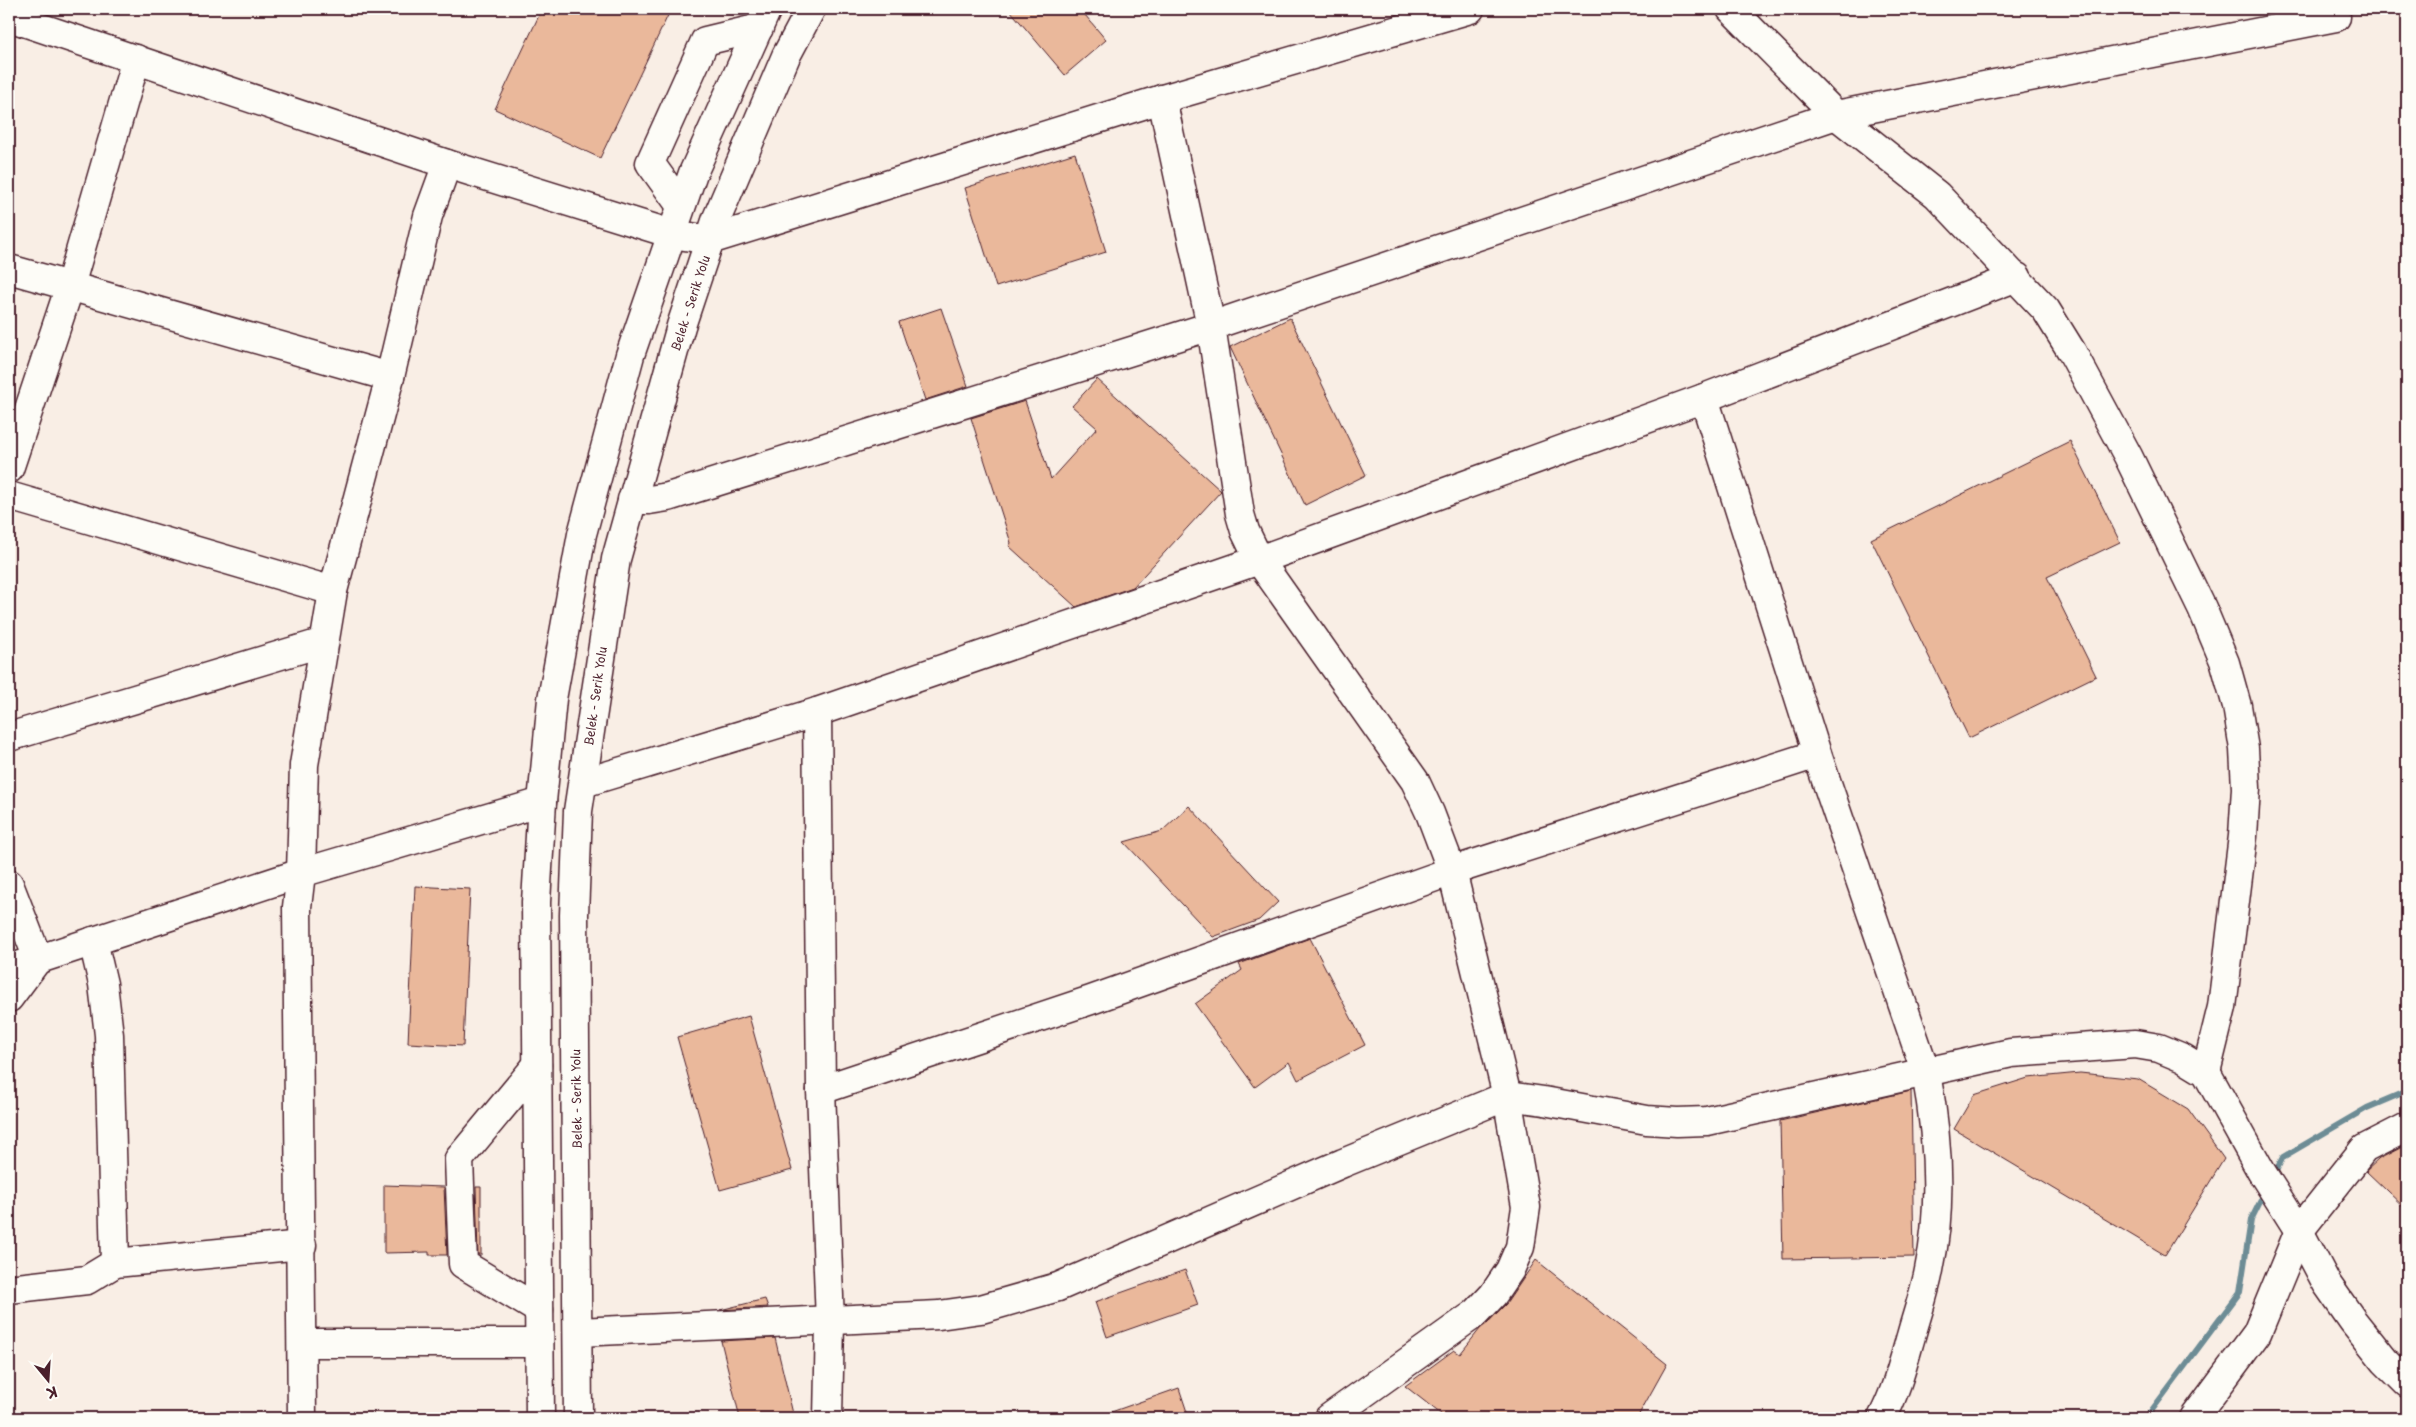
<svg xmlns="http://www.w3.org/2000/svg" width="2416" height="1427" viewBox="0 0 2416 1427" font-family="'Playpen Sans',sans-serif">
  <rect width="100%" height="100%" fill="#f9eee5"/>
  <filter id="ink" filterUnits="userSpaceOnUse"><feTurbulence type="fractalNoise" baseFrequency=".02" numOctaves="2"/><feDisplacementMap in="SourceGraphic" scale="10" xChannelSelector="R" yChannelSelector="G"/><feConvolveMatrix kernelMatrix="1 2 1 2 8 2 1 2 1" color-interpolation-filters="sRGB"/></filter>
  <g filter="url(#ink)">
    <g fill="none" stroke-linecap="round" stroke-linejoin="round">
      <!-- stream -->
      <g stroke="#6d8c95" stroke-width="6">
        <polyline points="2273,1177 2283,1157 2367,1108 2407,1091"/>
        <polyline points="2146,1418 2240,1292 2251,1220 2265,1192"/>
      </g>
    </g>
    <!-- building -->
    <g fill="#eab89b" stroke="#4a1f2b">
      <polygon points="542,9 671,9 600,158 495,109"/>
      <polygon points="1009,9 1080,9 1106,40 1065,75"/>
      <polygon points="1075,153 1106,252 996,287 965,188"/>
      <polygon points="941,308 968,386 925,400 899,322"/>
      <polygon points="1290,318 1366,475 1305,505 1230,347"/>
      <polygon points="1097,379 1221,491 1133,587 1076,607 1009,546 1011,543 971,418 1025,401 1051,479 1097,428 1072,406"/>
      <polygon points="2070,441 2120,542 2047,577 2096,676 1969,738 1871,539"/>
      <polygon points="1189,806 1278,902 1259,920 1213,937 1124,842 1162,831"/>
      <polygon points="415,886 470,889 463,1046 408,1043"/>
      <polygon points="1310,938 1365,1045 1298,1080 1289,1062 1255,1087 1195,1004 1242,970 1239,964"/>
      <polygon points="749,1016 792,1170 720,1190 677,1037"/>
      <polygon points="2080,1073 2138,1079 2188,1109 2224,1159 2165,1255 1954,1129 1974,1095 2028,1078"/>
      <polygon points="1911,1091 1914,1257 1783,1259 1780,1121"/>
      <polygon points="2404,1146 2407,1148 2407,1210 2366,1171 2379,1159"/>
      <polygon points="384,1185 444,1187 447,1255 429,1255 429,1252 384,1253"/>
      <polygon points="476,1187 481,1187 481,1255 478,1255"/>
      <polygon points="1536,1260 1667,1364 1637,1418 1446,1418 1405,1386 1454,1350 1460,1354 1480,1329 1506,1304"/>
      <polygon points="1185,1270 1198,1305 1107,1337 1095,1302"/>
      <polygon points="765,1299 768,1307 720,1310"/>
      <polygon points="775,1338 794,1418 740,1418 721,1341"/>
      <polygon points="1179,1388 1189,1418 1101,1418 1100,1416"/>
    </g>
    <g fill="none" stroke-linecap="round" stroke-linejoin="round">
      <defs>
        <g id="minor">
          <polyline points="1731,9 1836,115 1937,195 2046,310 2072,352 2128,456 2202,608 2225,663 2237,706 2244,749 2246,788 2243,836 2222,1007 2206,1072"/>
          <polyline points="9,17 447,164 672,234 710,240 1162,99 1470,9"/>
          <polyline points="1162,99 1211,326 1240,514 1245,531 1259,560 1415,781 1430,813 1452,871 1507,1096 1526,1207 1520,1247 1510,1270 1493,1295 1476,1313 1329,1418"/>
          <polyline points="681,206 650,163 705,41 759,28"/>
          <polyline points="9,269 390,377"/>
          <path d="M 1704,398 L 1817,754 L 1926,1073 C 1938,1137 1943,1205 1929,1270 C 1925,1292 1917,1314 1911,1336 C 1903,1364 1896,1392 1882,1418"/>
          <polyline points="9,469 70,286 136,59"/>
          <polyline points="9,496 333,591"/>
          <polyline points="632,500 649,500 668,497 1211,326 1836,115 2336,17"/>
          <polyline points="817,712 821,1090 830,1322 828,1418"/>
          <polyline points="9,737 324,642"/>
          <polyline points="583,783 817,712 1259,560 1704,398 2017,277"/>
          <polyline points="9,884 38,959"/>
          <polyline points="93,941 103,984 109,1035 115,1263"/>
          <polyline points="9,969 301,873 542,802"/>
          <polyline points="9,998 38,959"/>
          <polyline points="537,1065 459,1159 463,1264 539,1310"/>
          <polyline points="821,1090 1091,1000 1452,871 1817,754"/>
          <polyline points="9,1289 87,1280 115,1263 302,1245"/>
          <polyline points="578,1332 939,1315 981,1309 1058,1287 1343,1163 1507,1096 1544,1101 1647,1120 1677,1122 1707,1121 2011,1053 2135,1044 2159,1048 2183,1058 2206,1072 2261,1171 2299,1231 2327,1284 2353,1321 2385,1361 2407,1383"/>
          <polyline points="303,1343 539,1343"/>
          <polyline points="302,1418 297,907 301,873 304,765 333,591 390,377 428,216 447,164"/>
          <polyline points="2194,1418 2257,1333 2299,1231 2364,1149 2407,1127"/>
        </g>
        <g id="major">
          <polyline points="540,1418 536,902 542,802 552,699 582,534 630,355 693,173 767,9"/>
          <polyline points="578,1418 574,915 578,811 616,559 681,326 717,218 786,56 811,9"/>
        </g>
      </defs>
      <!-- minor casing -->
      <use href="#minor" stroke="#4a1f2b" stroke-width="31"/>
      <!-- major casing -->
      <use href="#major" stroke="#4a1f2b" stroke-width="31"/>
      <!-- minor -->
      <use href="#minor" stroke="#fdfcf7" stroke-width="28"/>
      <!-- major -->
      <use href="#major" stroke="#fdfcf7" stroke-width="28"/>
    </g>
  </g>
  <g text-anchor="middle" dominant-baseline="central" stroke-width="4.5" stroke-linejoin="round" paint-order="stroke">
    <!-- street labels -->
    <g font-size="12" fill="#4a1f2b" stroke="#fdfcf7">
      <text transform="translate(690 303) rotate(-72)">Belek - Serik Yolu</text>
      <text transform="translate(595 696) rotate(-82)">Belek - Serik Yolu</text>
      <text transform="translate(576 1099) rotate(-91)">Belek - Serik Yolu</text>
    </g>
  </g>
  <!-- margin -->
  <rect width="2416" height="1427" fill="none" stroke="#fdfcf7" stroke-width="30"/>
  <rect x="15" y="15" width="2386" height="1397" fill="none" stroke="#4a1f2b" stroke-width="2" filter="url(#ink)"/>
  <!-- north arrow -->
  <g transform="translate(48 1380) rotate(162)" stroke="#fdfcf7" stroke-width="4" paint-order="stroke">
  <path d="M0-4L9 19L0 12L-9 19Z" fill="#4a1f2b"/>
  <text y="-8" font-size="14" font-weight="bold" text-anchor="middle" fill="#4a1f2b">K</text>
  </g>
</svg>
